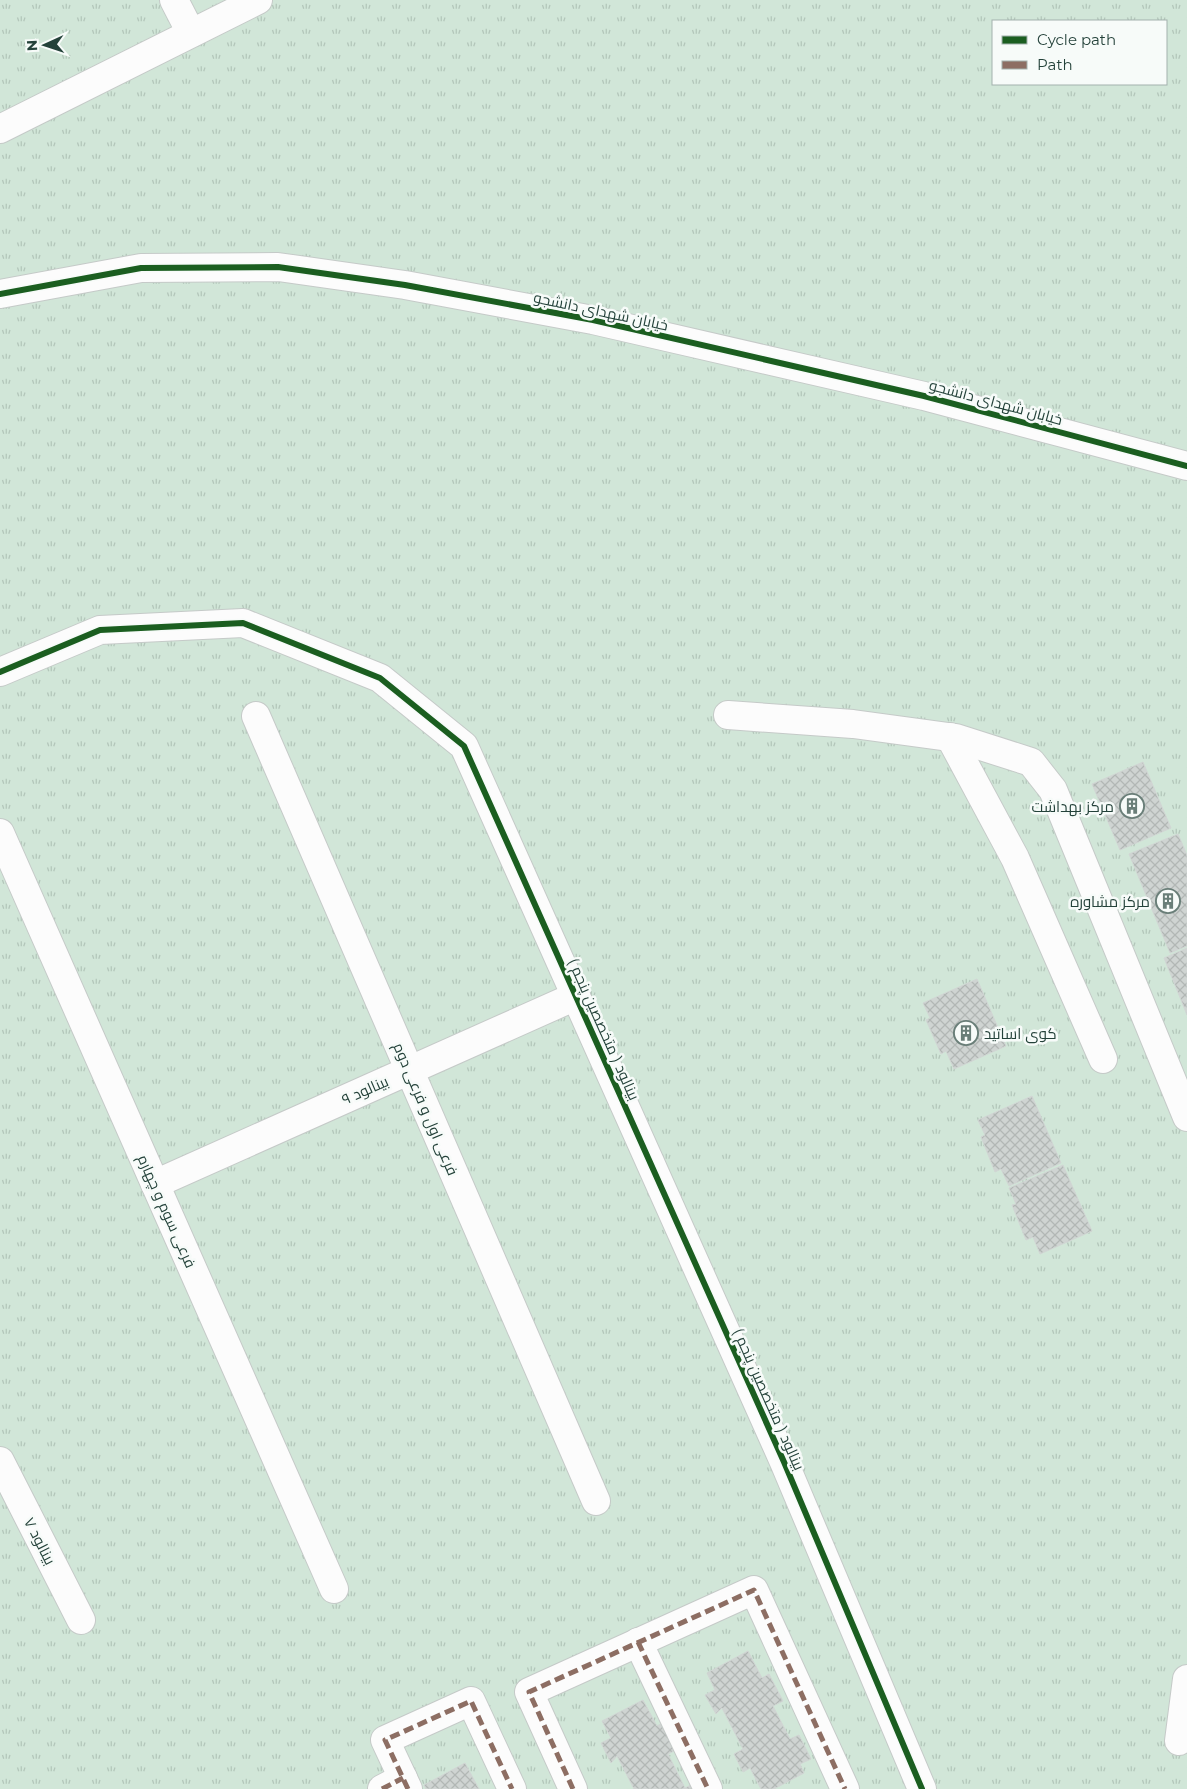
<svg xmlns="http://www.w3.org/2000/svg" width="1187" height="1789" viewBox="0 0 1187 1789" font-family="Montserrat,Cairo,sans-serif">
  <defs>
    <pattern id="grass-tufts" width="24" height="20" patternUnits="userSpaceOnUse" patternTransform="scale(1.25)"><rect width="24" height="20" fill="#d1e6d8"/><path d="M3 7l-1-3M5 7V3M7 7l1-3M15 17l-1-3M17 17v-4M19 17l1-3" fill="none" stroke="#b3c6ba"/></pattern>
    <pattern id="building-cross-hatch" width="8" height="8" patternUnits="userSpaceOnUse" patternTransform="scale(1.25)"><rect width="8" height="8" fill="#cfd4d2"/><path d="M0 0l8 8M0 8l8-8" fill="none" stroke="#b2b7b5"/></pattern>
  </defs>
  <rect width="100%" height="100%" fill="#e8edeb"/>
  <!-- grass -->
  <path fill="url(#grass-tufts)" fill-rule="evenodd" d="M 0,0 L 1187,0 L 1187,1789 L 0,1789 ZM 993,21 L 1166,21 L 1166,84 L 993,84 Z"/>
  <!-- building -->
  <g fill="url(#building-cross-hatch)" stroke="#d1d6d4">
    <polygon points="1143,762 1171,828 1120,850 1092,784"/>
    <polygon points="1178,834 1187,855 1187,946 1170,953 1129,854"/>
    <polygon points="1187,948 1187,1015 1164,958"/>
    <polygon points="977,979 1006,1046 954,1069 946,1051 941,1054 926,1020 930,1018 923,1003"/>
    <polygon points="1032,1096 1061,1163 1009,1186 1001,1169 995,1172 981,1137 985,1135 978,1120"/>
    <polygon points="1063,1165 1092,1231 1040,1254 1033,1237 1026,1240 1012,1205 1016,1204 1009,1188"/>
    <polygon points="748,1651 762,1678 769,1674 783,1701 773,1706 790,1739 799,1735 811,1759 800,1764 804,1773 774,1789 761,1789 750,1768 743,1772 734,1754 743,1749 722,1708 716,1714 705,1695 715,1690 707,1673"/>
    <polygon points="643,1700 657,1726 664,1722 678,1749 668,1754 685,1788 693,1784 696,1789 634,1789 617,1756 611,1763 601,1743 611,1738 602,1721"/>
    <polygon points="465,1763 479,1789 426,1789 424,1785"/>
  </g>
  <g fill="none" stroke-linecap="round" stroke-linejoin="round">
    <defs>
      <g id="minor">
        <polyline points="174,0 191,33"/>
        <polyline points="0,129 258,0"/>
        <polyline points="0,294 141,268 278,267 405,285 593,320 924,396 1187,466"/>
        <polyline points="0,672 100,630 243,623 380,678 464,746 784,1462 922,1789"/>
        <polyline points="728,715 853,724 956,738 1031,762 1053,790 1187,1117"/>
        <polyline points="256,716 596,1501"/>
        <polyline points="950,737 1015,858 1103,1059"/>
        <polyline points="0,833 334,1589"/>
        <polyline points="155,1184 576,996"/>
        <polyline points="0,1461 81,1620"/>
        <polyline points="638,1642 708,1789"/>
        <polyline points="1179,1741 1187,1679"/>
        <polyline points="382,1789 403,1778"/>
        <polyline points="408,1789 385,1740 471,1701 512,1789"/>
        <polyline points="573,1789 529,1692 754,1590 845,1789"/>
      </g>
    </defs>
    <!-- minor casing -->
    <use href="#minor" stroke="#c5cac8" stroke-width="30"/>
    <!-- minor -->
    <use href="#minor" stroke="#fcfcfc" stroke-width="28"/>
    <!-- quiet -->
    <g stroke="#8d6e63" stroke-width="5" stroke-dasharray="10 5" stroke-linecap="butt">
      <polyline points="638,1642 708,1789"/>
      <polyline points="382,1789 403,1778"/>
      <polyline points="408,1789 385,1740 471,1701 512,1789"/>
      <polyline points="573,1789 529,1692 754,1590 845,1789"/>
    </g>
    <defs>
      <g id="cycleway">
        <polyline points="0,294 141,268 278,267 405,285 593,320 924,396 1187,466"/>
        <polyline points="0,672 100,630 243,623 380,678 464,746 784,1462 922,1789"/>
      </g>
    </defs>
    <!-- cycleway casing -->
    <use href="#cycleway" stroke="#f7fbf9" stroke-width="9"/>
    <!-- cycleway -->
    <use href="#cycleway" stroke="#1b5e20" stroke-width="6"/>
  </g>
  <!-- icons -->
  <defs>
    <symbol id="building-ring" viewBox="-11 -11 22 22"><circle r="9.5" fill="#f7fbf9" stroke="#697e78" stroke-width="1.5"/><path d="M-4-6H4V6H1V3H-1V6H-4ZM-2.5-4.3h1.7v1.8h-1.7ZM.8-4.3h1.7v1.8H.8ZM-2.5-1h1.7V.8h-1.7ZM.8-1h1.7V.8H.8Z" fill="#697e78"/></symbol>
  </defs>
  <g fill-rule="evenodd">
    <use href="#building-ring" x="1118" y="792" width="28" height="28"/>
    <use href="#building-ring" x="1154" y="887" width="28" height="28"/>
    <use href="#building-ring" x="952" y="1019" width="28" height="28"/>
  </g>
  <g text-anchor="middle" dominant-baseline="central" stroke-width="5" stroke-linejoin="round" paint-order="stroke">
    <!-- street labels -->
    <g font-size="15" fill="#24423a" stroke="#f7fbf9">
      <text transform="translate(601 311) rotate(12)">خیابان شهدای دانشجو</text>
      <text transform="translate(996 402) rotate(15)">خیابان شهدای دانشجو</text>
      <text transform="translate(604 1029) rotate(66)">بینالود ( متخصصین پنجم )</text>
      <text transform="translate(365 1090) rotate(-24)">بینالود ۹</text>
      <text transform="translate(426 1109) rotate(67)">فرعی اول و فرعی دوم</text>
      <text transform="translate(167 1211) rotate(66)">فرعی سوم و چهارم</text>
      <text transform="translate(769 1399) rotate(66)">بینالود ( متخصصین پنجم )</text>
      <text transform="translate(40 1541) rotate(63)">بینالود ۷</text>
    </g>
    <!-- poi labels -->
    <g font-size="15" fill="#24423a" stroke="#f7fbf9" text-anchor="end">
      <text x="1114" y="806">مرکز بهداشت</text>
      <text x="1150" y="901">مرکز مشاوره</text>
      <text x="984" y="1033" text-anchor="start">کوی اساتید</text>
    </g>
  </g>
  <!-- legend -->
  <rect x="992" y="20" width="175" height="65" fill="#f7fbf9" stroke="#a3b1ad"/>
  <rect x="1002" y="36" width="25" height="8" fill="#1b5e20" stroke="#a3b1ad"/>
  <text x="1037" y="45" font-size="15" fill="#24423a">Cycle path</text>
  <rect x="1002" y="61" width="25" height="8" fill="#8d6e63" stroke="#a3b1ad"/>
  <text x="1037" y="70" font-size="15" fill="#24423a">Path</text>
  <!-- north arrow -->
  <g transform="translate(45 45) rotate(267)" stroke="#f7fbf9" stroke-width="4" paint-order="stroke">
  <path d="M0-4L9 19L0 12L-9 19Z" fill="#24423a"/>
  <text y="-8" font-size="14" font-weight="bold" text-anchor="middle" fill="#24423a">N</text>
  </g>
</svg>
